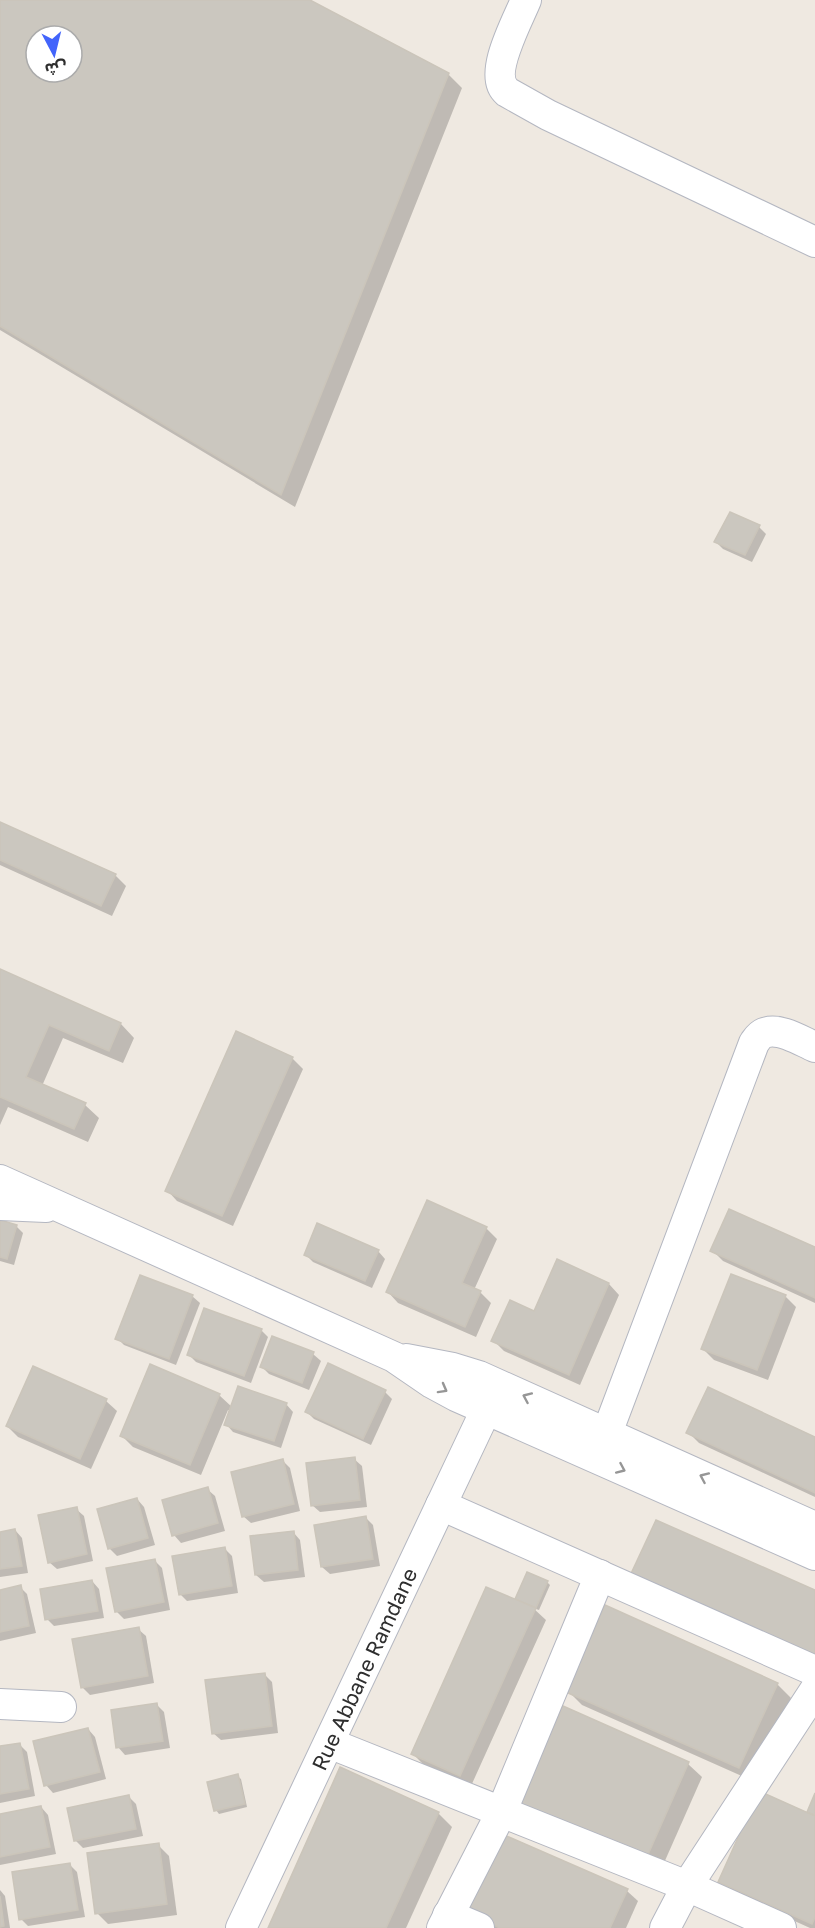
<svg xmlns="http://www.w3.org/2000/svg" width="815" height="1928" viewBox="0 0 815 1928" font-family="'Golos Text','Noto Sans Arabic',sans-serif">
  <rect width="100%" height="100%" fill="#efe9e1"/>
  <!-- shadow -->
  <g fill="#0003" fill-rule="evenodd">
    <path d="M 0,0 L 307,0 L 448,74 L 462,88 L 295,507 L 0,330 ZM 36,36 L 72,36 L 72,72 L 36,72 Z"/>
    <polygon points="759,527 766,534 752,562 723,549 716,542"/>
    <polygon points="0,823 115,875 126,886 112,916 0,865"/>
    <polygon points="0,971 121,1024 134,1038 123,1063 63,1038 42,1086 85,1105 99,1118 88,1142 8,1107 0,1125"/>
    <polygon points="292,1058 303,1069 233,1226 177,1201 167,1190"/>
    <polygon points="0,1222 16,1226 23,1233 14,1265 0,1261"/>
    <polygon points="486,1228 497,1239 474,1290 480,1292 491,1303 476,1337 398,1303 388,1292"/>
    <polygon points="815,1249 815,1303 723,1261 712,1250"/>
    <polygon points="378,1251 385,1259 372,1288 313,1262 305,1254"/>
    <polygon points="557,1261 609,1284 619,1295 580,1385 504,1351 493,1340 535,1313"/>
    <polygon points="192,1296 200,1303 176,1365 124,1345 117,1338"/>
    <polygon points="785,1296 796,1307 768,1380 714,1360 703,1349"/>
    <polygon points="261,1330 268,1337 251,1383 196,1362 189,1355"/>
    <polygon points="273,1338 313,1354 321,1361 309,1390 269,1374 262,1367"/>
    <polygon points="385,1392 392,1399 371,1445 314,1419 307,1412"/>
    <polygon points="219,1395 232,1407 286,1404 293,1412 281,1448 233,1432 226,1424 231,1411 228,1410 201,1475 133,1447 122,1436"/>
    <polygon points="106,1401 117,1411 91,1469 18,1437 7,1426"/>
    <polygon points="688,1432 815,1438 815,1497 699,1443"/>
    <polygon points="354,1459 362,1466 367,1507 320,1512 312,1505"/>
    <polygon points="283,1461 290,1468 300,1511 251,1523 243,1516"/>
    <polygon points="207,1489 215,1496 225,1531 181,1543 174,1535"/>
    <polygon points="137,1499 144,1507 155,1545 117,1556 109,1548"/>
    <polygon points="76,1509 84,1516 93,1561 57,1569 49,1562"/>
    <polygon points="366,1518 373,1525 380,1566 330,1574 322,1567"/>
    <polygon points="15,1530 22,1538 28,1573 0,1577 0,1533"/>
    <polygon points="293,1532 300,1540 305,1577 264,1582 256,1575"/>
    <polygon points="225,1549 232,1556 238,1593 187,1601 180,1594"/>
    <polygon points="154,1560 162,1568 170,1610 124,1619 116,1611"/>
    <polygon points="92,1581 99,1589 104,1618 54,1626 47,1619"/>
    <polygon points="547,1582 550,1585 539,1610 533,1608 546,1620 471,1786 424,1765 413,1754 522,1604 517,1599"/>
    <polygon points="20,1587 27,1594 36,1633 0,1641 0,1591"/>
    <polygon points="138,1629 146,1636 154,1683 90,1695 82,1687"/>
    <polygon points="265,1675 272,1682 278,1733 221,1740 213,1733"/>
    <polygon points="777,1684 791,1698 753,1781 582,1705 568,1691"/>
    <polygon points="157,1705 164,1712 170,1748 125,1755 118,1747"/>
    <polygon points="563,1708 688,1764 702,1777 660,1872 535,1816"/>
    <polygon points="88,1729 95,1737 106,1779 53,1793 46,1785"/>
    <polygon points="19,1744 27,1752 35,1796 0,1803 0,1748"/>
    <polygon points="237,1776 241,1779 247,1807 219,1814 216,1810"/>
    <polygon points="129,1797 136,1804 143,1836 83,1848 76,1841 69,1809"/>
    <polygon points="815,1797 815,1928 810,1928 731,1892 720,1881 807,1814"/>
    <polygon points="41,1807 48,1815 56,1854 0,1865 0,1816"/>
    <polygon points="438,1813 452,1827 406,1928 269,1928"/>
    <polygon points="158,1845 169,1856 177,1915 108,1924 97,1913"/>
    <polygon points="70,1865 77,1872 85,1917 28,1926 21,1919"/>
    <polygon points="0,1890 5,1896 10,1928 0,1928"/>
    <polygon points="627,1891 638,1901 626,1928 489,1928 479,1924"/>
  </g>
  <!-- building -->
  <g fill="#cbc7bf" stroke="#cbc5ba" stroke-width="1.5" fill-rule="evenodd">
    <path d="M 0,0 L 310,0 L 449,73 L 281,495 L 0,326 ZM 36,36 L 72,36 L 72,72 L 36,72 Z"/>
    <polygon points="730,512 760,525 745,555 714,542"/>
    <polygon points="0,822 116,874 101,906 0,860"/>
    <polygon points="0,969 121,1023 109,1051 49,1025 26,1077 86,1103 74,1129 0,1097"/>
    <polygon points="236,1031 293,1057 222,1216 165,1191"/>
    <polygon points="427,1200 487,1227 462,1283 481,1291 465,1327 386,1292"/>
    <polygon points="729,1209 815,1247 815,1298 710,1251"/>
    <polygon points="0,1220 17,1225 7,1259 0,1257"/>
    <polygon points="317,1223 379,1250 365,1281 304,1255"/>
    <polygon points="557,1259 609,1283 569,1375 491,1341 510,1300 534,1311"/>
    <polygon points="731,1274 786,1295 757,1370 701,1349"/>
    <polygon points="140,1275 193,1295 169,1359 115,1339"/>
    <polygon points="204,1308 262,1329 244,1376 187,1355"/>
    <polygon points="272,1336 314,1352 302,1383 260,1367"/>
    <polygon points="328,1363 386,1390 363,1439 305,1412"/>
    <polygon points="150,1364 220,1394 190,1465 120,1436"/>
    <polygon points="33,1366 107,1399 80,1459 6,1426"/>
    <polygon points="238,1386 287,1403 274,1441 224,1425"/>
    <polygon points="708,1387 815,1437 815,1493 686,1433"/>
    <polygon points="355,1457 360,1500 311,1506 306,1463"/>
    <polygon points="283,1459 294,1504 242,1517 231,1472"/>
    <polygon points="208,1487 218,1523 172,1536 162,1500"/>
    <polygon points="137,1498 148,1538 108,1549 97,1509"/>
    <polygon points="77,1507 87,1554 48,1563 38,1515"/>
    <polygon points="366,1516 373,1559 321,1567 314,1525"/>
    <polygon points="656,1520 815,1590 815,1661 629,1578"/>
    <polygon points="15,1529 22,1566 0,1569 0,1532"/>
    <polygon points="294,1531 298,1570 255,1575 250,1536"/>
    <polygon points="225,1547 232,1586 179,1595 172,1556"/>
    <polygon points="155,1559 164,1602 115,1612 106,1568"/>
    <polygon points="527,1572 548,1581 536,1608 515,1599"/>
    <polygon points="92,1580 98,1611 45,1620 40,1589"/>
    <polygon points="21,1585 29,1626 0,1632 0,1590"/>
    <polygon points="486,1587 536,1608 460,1776 411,1754"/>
    <polygon points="605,1605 778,1683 739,1768 566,1692"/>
    <polygon points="139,1627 148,1676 81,1688 72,1639"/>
    <polygon points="265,1673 272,1726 212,1734 205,1680"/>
    <polygon points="157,1703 163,1741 116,1748 111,1710"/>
    <polygon points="563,1706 689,1762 646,1859 519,1803"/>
    <polygon points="88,1728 100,1772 44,1786 33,1741"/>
    <polygon points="20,1743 29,1789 0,1794 0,1746"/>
    <polygon points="340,1767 439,1812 386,1928 268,1928"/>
    <polygon points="238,1774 245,1804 214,1811 207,1782"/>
    <polygon points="759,1791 815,1816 815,1917 812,1924 718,1882"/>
    <polygon points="815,1793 815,1815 807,1812"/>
    <polygon points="129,1795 136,1829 74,1841 67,1808"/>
    <polygon points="41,1806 50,1847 0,1857 0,1814"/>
    <polygon points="502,1834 628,1889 610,1928 500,1928 467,1913"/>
    <polygon points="159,1843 167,1904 95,1914 87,1853"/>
    <polygon points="70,1863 78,1910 19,1920 12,1872"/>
    <polygon points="0,1896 4,1926 0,1927"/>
  </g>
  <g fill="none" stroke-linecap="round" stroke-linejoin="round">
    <defs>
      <g id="minor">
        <path d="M 526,0 C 518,20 487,75 507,92 L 548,115 L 815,242"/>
        <polyline points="0,1180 394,1357 432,1383 456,1396 815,1555"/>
        <polyline points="0,1205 46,1207"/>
        <polyline points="406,1359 453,1368 479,1376 815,1527"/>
        <path d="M 607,1433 L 754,1043 C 757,1039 759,1035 764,1033 C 780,1027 801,1041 815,1047"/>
        <polyline points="441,1505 815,1671"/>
        <polyline points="0,1704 61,1707"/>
        <polyline points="329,1743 687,1886 781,1928"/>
        <polyline points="448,1915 479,1928"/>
        <polyline points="241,1928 486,1410"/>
        <polyline points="442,1928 501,1813 600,1575"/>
        <polyline points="665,1928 687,1886 815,1690"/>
      </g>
    </defs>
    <!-- minor casing -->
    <use href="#minor" stroke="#b4b7c1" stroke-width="32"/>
    <!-- minor -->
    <use href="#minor" stroke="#fff" stroke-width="30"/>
  </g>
  <!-- one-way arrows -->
  <defs><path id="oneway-chevron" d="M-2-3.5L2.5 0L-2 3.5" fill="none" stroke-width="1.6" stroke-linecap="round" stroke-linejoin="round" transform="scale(1.5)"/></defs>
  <g stroke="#969696">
    <use href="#oneway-chevron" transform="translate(443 1389) rotate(29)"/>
    <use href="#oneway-chevron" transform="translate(527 1397) rotate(-156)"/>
    <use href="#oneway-chevron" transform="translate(621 1469) rotate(24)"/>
    <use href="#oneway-chevron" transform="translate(704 1477) rotate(-156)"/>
  </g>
  <g text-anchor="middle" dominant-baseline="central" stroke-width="4.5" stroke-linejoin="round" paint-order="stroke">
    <!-- street labels -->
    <g font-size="21" fill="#2e2e2e" stroke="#fff">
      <text transform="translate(364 1669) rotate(-65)">Rue Abbane Ramdane</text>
    </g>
  </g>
  <!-- north arrow -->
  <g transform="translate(54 54) rotate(173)"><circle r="28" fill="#ffffff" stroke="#ababab" stroke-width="1.5"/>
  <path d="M0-4.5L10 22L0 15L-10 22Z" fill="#4264fb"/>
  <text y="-9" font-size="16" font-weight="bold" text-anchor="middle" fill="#2e2e2e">ش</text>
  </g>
</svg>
